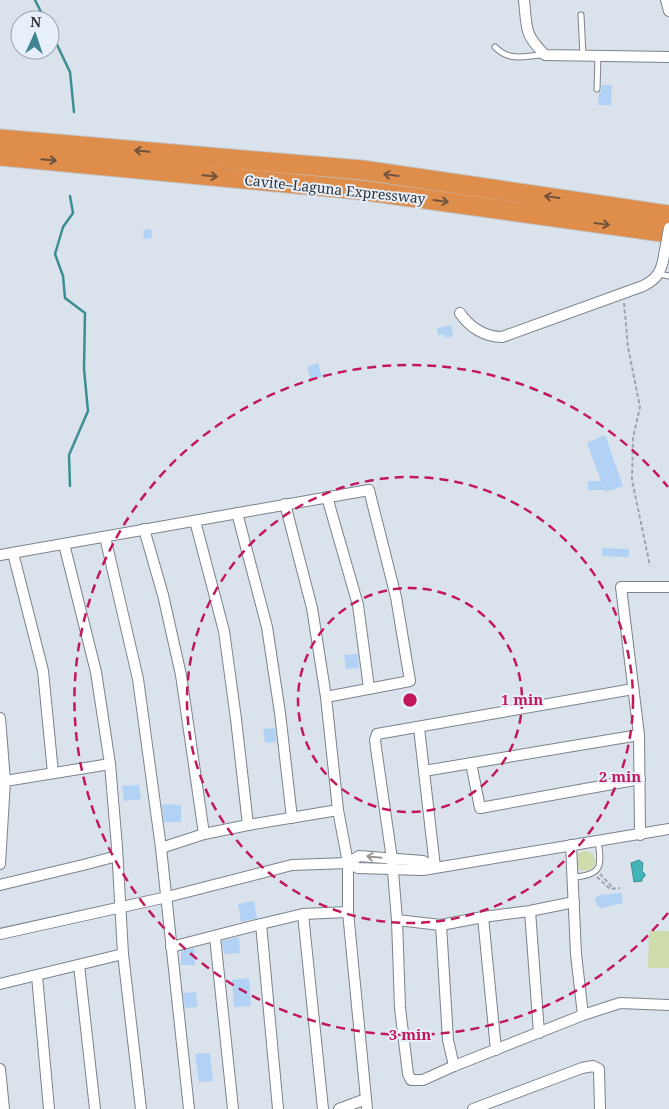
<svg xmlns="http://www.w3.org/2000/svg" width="669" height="1109" viewBox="0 0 669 1109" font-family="'Noto Serif',serif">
  <rect width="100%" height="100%" fill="#dae2ec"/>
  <!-- green -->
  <g fill="#cddcaa">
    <circle cx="585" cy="861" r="10"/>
    <polygon points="649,931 669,931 669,968 648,968"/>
  </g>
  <!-- water -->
  <polygon fill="#43b5ba" stroke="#3d8e92" points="639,860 643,863 642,871 645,874 645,876 642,879 642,881 634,882 631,863"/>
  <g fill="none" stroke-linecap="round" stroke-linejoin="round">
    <!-- stream -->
    <g stroke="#3d8e92" stroke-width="2.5">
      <polyline points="35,0 45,20"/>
      <polyline points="50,30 70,72 74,112"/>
      <polyline points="70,486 69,455 88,411 84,369 85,313 65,298 63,276 55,254 63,227 73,213 70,196"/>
    </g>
  </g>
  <!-- building -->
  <g fill="#b1d1f5">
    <polygon points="602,85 612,85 611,105 598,105 599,93 601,91"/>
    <polygon points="151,229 152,238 144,239 143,230"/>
    <polygon points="451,325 453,336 445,338 444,334 438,335 437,328"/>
    <polygon points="318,363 322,377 311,380 307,367"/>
    <polygon points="605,435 623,486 606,492 605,490 588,490 588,481 601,481 587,443"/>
    <polygon points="602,548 629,549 629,557 602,556"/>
    <polygon points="358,654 359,668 346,669 344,655"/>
    <polygon points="275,728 276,742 265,743 263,729"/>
    <polygon points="139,785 141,799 124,801 122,786"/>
    <polygon points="162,804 181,805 181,822 164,822"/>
    <polygon points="621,893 623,903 601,908 596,904 595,899 599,895"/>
    <polygon points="254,901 257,918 241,922 238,904"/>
    <polygon points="239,937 240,953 224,954 222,941"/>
    <polygon points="194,948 195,965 181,965 181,951"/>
    <polygon points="249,978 251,1006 234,1007 232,980"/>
    <polygon points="196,992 197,1007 185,1008 183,993"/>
    <polygon points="210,1053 213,1081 199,1082 195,1054"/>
  </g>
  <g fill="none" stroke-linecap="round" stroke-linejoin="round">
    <defs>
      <g id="service">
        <polyline points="581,15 583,56"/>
        <path d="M 495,47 C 510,62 523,56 543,55"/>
        <polyline points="597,89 598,56"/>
        <polyline points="659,274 669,276"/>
        <path d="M 574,877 C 602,875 602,866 598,841"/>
      </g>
      <g id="minor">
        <path d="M 524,0 C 527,29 524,34 545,55 L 669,57"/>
        <polyline points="666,0 669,11"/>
        <path d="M 460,313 C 469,327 485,337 502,337 L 643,286 C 655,280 660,274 663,261"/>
        <polyline points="327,497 358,605 369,688"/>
        <polyline points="285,504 312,608 326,697 338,810 348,863 348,912 367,1109"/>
        <polyline points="237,513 267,627 280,713 292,818"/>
        <polyline points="195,521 224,631 236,719 248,825"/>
        <polyline points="144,529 163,595 181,675 204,834"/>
        <polyline points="105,537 138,679 161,848 189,1109"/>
        <polyline points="64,544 96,672 110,764 117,847 123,954 141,1109"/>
        <polyline points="13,553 43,671 53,773"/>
        <polyline points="0,555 369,490 396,597 410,681 326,697"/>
        <polyline points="633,689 377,734 375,740 376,748 392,859 397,920 400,1008 408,1074 411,1080 423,1080 454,1066 583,1015 620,1003 669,1005"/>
        <polyline points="0,718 5,781 0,864"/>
        <polyline points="419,728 435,867"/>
        <polyline points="471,763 480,808 640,779"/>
        <polyline points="424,771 639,735"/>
        <polyline points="5,781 110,764"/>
        <polyline points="640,835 639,735 621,587 669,587"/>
        <polyline points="571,845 576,954 583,1015"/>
        <polyline points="161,848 204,834 248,825 338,810"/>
        <polyline points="348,863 358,868 423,870 669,829"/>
        <polyline points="0,885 87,864 117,856"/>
        <polyline points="530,911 539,1033"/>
        <polyline points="303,914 323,1109"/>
        <polyline points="483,917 496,1050"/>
        <polyline points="397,920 441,925 483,917 530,911 574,902"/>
        <polyline points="261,924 278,1109"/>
        <polyline points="441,925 448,1040 454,1066"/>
        <polyline points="0,934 167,897 292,865 348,863 359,856 423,861 435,867"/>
        <polyline points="215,937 233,1109"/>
        <polyline points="171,947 261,924 303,914 348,912"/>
        <polyline points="79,965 95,1109"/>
        <polyline points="37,976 49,1109"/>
        <polyline points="0,984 123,954"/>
        <polyline points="0,1069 4,1109"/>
        <polyline points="339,1109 366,1099"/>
        <polyline points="473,1109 582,1068 593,1066 599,1069 600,1109"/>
      </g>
      <g id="motorway">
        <polyline points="0,139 362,170 669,215"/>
        <polyline points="0,156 360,190 669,233"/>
      </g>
    </defs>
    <!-- service casing -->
    <use href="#service" stroke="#7b838c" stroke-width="7"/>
    <!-- minor casing -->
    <use href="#minor" stroke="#7b838c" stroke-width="12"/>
    <!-- motorway casing -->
    <use href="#motorway" stroke="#c1c2c3" stroke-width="21"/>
    <!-- path -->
    <g stroke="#9ea4ac" stroke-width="2" stroke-dasharray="4 2.5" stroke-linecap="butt">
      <polyline points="624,303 628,347 640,407 633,438 632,480 650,566"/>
      <polyline points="600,874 614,889"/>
      <polyline points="597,877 610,889 620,888"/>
    </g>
    <!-- service -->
    <use href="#service" stroke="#fff" stroke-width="5"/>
    <!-- minor -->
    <use href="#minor" stroke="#fff" stroke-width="10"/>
    <!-- motorway -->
    <use href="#motorway" stroke="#df8d4b" stroke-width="19"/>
    <defs>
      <polyline id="minor-bridge" points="663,261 669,228"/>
    </defs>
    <!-- minor-bridge casing -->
    <use href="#minor-bridge" stroke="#7b838c" stroke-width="12" stroke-linecap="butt"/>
    <!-- minor-bridge -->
    <use href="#minor-bridge" stroke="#fff" stroke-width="10"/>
  </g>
  <!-- one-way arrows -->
  <defs><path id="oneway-shaft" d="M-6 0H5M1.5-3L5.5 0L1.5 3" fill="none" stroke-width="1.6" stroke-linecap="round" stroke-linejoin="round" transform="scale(1.25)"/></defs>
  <g stroke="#6d523d">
    <use href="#oneway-shaft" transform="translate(142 151) rotate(-175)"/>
    <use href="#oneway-shaft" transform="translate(49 160) rotate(5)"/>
    <use href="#oneway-shaft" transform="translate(391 175) rotate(-172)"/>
    <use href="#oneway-shaft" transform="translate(210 176) rotate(5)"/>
    <use href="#oneway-shaft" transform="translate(552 197) rotate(-172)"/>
    <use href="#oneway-shaft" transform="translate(441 201) rotate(8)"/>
    <use href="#oneway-shaft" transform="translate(602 224) rotate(8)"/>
  </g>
  <use stroke="#97989a" href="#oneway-shaft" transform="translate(374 857) rotate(-174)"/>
  <!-- distance rings -->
  <g fill="none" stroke="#c2185b" stroke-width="2.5" stroke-dasharray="9 6">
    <circle cx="410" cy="700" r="112"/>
    <circle cx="410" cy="700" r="223"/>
    <path d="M668 913A335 335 0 1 1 668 487"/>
  </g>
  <g text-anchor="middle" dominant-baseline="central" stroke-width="4" stroke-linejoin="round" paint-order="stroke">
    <!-- street labels -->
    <g font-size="14" fill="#2f3236" stroke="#e7f0fa">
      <text transform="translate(335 189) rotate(6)">Cavite–Laguna Expressway</text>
    </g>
  </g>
  <circle cx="410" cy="700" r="8" fill="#c2185b" stroke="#e7f0fa" stroke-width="2.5"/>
  <g font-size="15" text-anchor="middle" font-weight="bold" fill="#c2185b" stroke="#e7f0fa" stroke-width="4" stroke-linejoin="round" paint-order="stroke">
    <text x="522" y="705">1 min</text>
    <text x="620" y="782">2 min</text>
    <text x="410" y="1040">3 min</text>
  </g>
  <!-- north arrow -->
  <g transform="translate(35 35) rotate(3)"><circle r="24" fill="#e7f0fa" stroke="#9da4ac"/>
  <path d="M0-4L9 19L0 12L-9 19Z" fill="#3f8491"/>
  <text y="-8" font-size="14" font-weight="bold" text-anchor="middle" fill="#2f3236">N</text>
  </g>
</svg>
